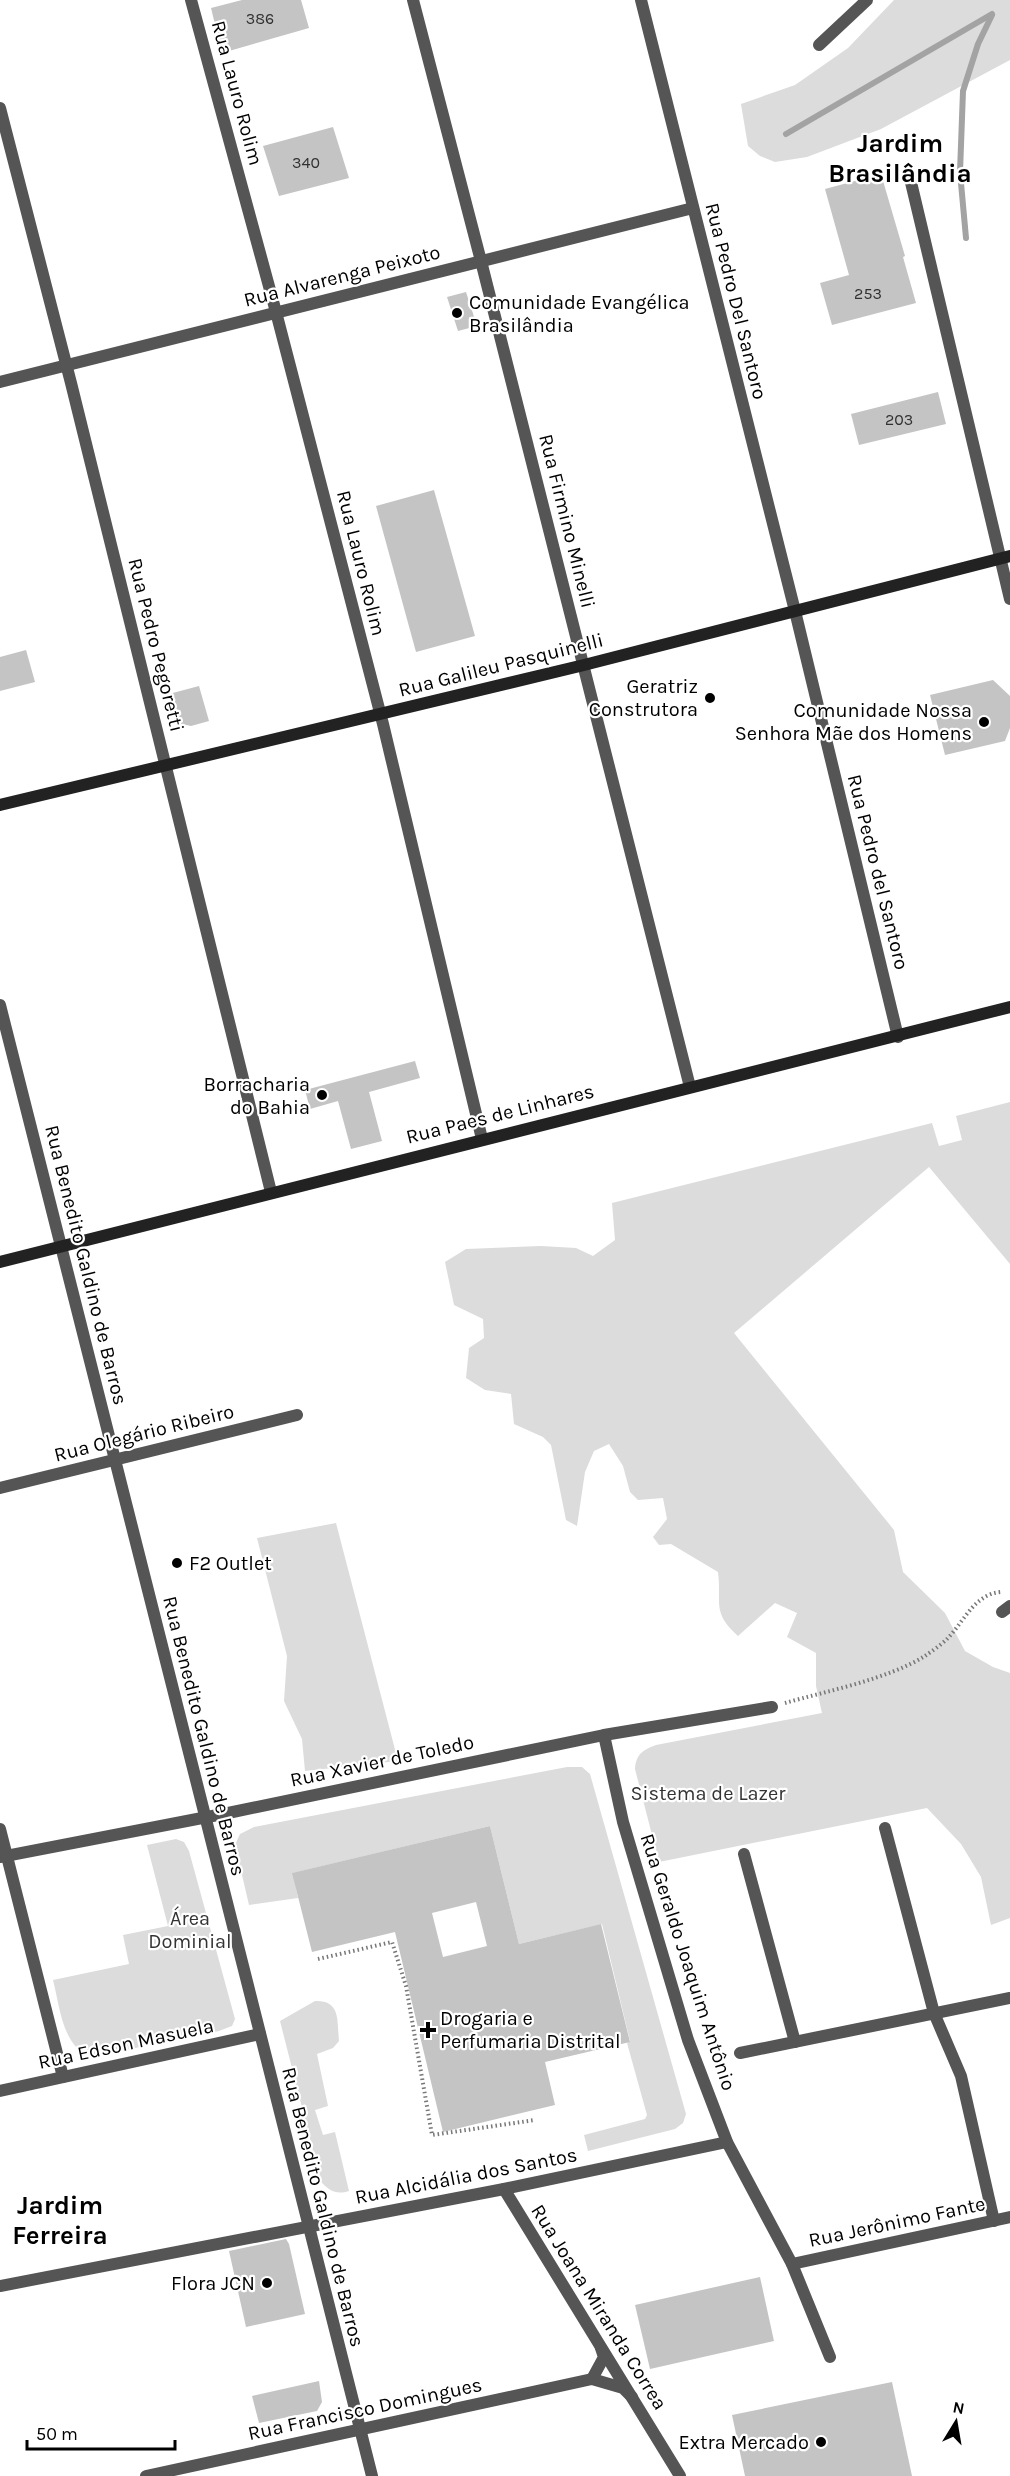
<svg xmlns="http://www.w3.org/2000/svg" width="1010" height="2476" viewBox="0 0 1010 2476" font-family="Karla,sans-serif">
  <rect width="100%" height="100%" fill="#fff"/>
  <!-- green -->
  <g fill="#dcdcdc">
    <polygon points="894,0 1010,0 1010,60 881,129 807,157 775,162 760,156 748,146 741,104 795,85 848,48"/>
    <path d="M 1010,1102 L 1010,1264 L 929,1167 L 734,1333 L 894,1530 L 903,1572 L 945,1613 L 965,1651 L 993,1667 L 1010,1673 L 1010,1918 L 991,1925 L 981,1877 L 961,1844 L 927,1808 L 659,1862 L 635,1769 C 636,1754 643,1750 656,1745 L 822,1713 L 816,1686 L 816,1653 L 787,1637 L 797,1613 L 775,1603 L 738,1636 C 711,1612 722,1603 718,1572 L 671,1544 L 659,1545 L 653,1537 L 667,1519 L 663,1498 L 638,1500 L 630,1492 L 623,1466 L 609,1444 L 594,1451 L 585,1472 L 577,1526 L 566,1520 L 551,1445 L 543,1437 L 514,1424 L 511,1394 L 485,1390 L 466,1378 L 469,1348 L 484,1338 L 483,1319 L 454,1305 L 445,1262 L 466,1249 L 541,1246 L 576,1248 L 593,1256 L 615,1240 L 612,1203 L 932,1123 L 939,1146 L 962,1140 L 956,1116 Z"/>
    <polygon points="336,1523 398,1761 305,1771 302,1739 284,1701 287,1656 257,1538"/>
    <polygon points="567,1767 582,1767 590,1774 686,2114 683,2123 675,2129 588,2151 584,2135 645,2119 647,2115 627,2043 630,2041 602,1924 519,1944 490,1826 293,1873 298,1898 249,1905 235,1845 240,1834 254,1827"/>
    <path d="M 176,1839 L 184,1842 L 189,1851 L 235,2019 L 232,2026 L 219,2031 L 91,2057 C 62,2046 60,2007 53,1980 L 129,1964 L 123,1935 L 168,1926 L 147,1845 Z"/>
    <path d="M 315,2001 C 341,2000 337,2021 339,2041 L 333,2048 L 317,2054 L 328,2106 L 315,2110 L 323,2135 L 335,2132 L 349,2191 C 336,2195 330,2191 321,2182 L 280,2021 Z"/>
  </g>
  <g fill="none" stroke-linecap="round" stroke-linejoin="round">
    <!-- stream -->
    <g stroke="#a3a3a3" stroke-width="6">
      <polyline points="786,134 992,14"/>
      <polyline points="966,238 960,172 963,91 978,44 992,15"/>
    </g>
  </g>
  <!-- building -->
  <g fill="#c4c4c4" fill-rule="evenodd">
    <polygon points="242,0 301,0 309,28 222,53 211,8"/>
    <polygon points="333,127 349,178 279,196 263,146"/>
    <polygon points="881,174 905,256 903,257 916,303 832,325 820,283 849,275 825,189"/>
    <polygon points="466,292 477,326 458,331 447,297"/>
    <polygon points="938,392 946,424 859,445 851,414"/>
    <polygon points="434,490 475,636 416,652 376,506"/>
    <polygon points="26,650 35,682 0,691 0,657"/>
    <polygon points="993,680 1010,696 1010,728 1005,741 945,755 930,695"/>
    <polygon points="199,686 209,721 191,726 177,723 169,694"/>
    <polygon points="415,1061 420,1078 369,1092 382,1141 351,1149 338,1101 310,1109 305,1090"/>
    <path d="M 490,1826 L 519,1944 L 601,1924 L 630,2042 L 545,2062 L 555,2105 L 443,2132 L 395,1932 L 312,1952 L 292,1873 ZM 476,1902 L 487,1946 L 443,1957 L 432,1913 Z"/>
    <polygon points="286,2239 289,2244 305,2314 246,2327 229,2251"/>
    <polygon points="760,2277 774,2341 650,2369 635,2305"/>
    <polygon points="319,2381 322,2402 317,2411 259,2423 252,2396"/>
    <polygon points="892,2382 912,2476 745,2476 732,2415"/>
  </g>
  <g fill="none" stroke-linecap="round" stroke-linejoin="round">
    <!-- path -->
    <g stroke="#777" stroke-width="4" stroke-dasharray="1.5 3" stroke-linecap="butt">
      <path d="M 785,1703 C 827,1691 888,1679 925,1656 C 932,1651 941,1645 947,1639 C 964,1622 974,1594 1001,1592"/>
      <polyline points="318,1959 392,1942 406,1986 432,2135 535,2120"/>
    </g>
    <!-- street -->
    <g stroke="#555" stroke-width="12">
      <polyline points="191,0 276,312 383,724 482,1139"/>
      <polyline points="413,0 481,261 690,1087"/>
      <polyline points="641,0 795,611 898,1037"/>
      <polyline points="819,45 867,0"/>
      <polyline points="0,108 71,383 271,1192"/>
      <polyline points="909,174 1010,599"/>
      <polyline points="0,382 693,208"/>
      <polyline points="0,1005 372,2476"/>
      <polyline points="0,1488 297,1415"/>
      <polyline points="1002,1612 1010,1606"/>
      <polyline points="604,1735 623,1822 688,2040 727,2142 792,2264 830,2357"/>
      <polyline points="885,1828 934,2013 961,2076 994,2221"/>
      <polyline points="0,1829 63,2077"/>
      <polyline points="744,1854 795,2042"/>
      <polyline points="0,1857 228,1813 604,1735 772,1707"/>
      <polyline points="740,2053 1010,1998"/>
      <polyline points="0,2091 260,2034"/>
      <polyline points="504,2189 680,2476"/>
      <polyline points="792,2264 1010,2217"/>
      <polyline points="0,2286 504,2189 727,2142"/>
      <polyline points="592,2379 604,2357 601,2348"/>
      <polyline points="146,2476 592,2379 623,2388 632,2397"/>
    </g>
    <!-- secondary -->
    <g stroke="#222" stroke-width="12">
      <polyline points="0,805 584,665 1010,556"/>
      <polyline points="0,1262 1010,1007"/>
    </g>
  </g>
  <!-- markers -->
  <g fill="#000" stroke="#fff" stroke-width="2">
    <circle cx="457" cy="313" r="6"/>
    <circle cx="710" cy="698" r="6"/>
    <circle cx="984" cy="722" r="6"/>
    <circle cx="322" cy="1095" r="6"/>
    <circle cx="177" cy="1563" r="6"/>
    <path d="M425 2021h6v6h6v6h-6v6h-6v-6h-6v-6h6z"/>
    <circle cx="267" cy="2283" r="6"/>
    <circle cx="821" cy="2442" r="6"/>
  </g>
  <g text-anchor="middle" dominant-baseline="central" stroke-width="4.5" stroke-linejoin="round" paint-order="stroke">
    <!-- number labels -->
    <g font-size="16" fill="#313131">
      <text x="260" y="18">386</text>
      <text x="306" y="162">340</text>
      <text x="868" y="293">253</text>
      <text x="899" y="419">203</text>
    </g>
    <!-- street labels -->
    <g font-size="20" fill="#000" stroke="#fff">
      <text transform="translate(237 93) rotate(75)">Rua Lauro Rolim</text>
      <text transform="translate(342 276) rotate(-14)">Rua Alvarenga Peixoto</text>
      <text transform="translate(736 301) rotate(76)">Rua Pedro Del Santoro</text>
      <text transform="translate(567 521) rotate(76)">Rua Firmino Minelli</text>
      <text transform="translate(361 563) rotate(76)">Rua Lauro Rolim</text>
      <text transform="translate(156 645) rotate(76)">Rua Pedro Pegoretti</text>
      <text transform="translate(501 665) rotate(-14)">Rua Galileu Pasquinelli</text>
      <text transform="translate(878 872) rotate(76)">Rua Pedro del Santoro</text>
      <text transform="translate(500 1114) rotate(-14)">Rua Paes de Linhares</text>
      <text transform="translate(86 1265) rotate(76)">Rua Benedito Galdino de Barros</text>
      <text transform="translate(144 1433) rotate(-14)">Rua Olegário Ribeiro</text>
      <text transform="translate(204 1736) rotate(76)">Rua Benedito Galdino de Barros</text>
      <text transform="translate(382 1761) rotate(-12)">Rua Xavier de Toledo</text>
      <text transform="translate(688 1962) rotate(72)">Rua Geraldo Joaquim Antônio</text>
      <text transform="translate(126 2044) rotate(-12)">Rua Edson Masuela</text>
      <text transform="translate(466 2176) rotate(-11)">Rua Alcidália dos Santos</text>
      <text transform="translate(323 2207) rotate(76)">Rua Benedito Galdino de Barros</text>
      <text transform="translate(897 2222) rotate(-12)">Rua Jerônimo Fante</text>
      <text transform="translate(599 2307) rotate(58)">Rua Joana Miranda Correa</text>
      <text transform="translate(365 2409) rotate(-12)">Rua Francisco Domingues</text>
    </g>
    <!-- poi labels -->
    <g font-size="20" fill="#000" stroke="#fff" text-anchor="end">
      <text x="469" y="302" text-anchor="start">Comunidade Evangélica<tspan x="469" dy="23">Brasilândia</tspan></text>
      <text x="698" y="686">Geratriz<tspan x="698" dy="23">Construtora</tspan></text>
      <text x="972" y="710">Comunidade Nossa<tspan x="972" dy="23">Senhora Mãe dos Homens</tspan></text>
      <text x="310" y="1084">Borracharia<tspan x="310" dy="23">do Bahia</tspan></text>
      <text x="189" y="1563" text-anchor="start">F2 Outlet</text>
      <text x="440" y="2018" text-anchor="start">Drogaria e<tspan x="440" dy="23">Perfumaria Distrital</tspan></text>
      <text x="255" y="2283">Flora JCN</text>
      <text x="809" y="2442">Extra Mercado</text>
    </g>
    <!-- park labels -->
    <g font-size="20" fill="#333" stroke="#fff">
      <text x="708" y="1793">Sistema de Lazer</text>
      <text x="190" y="1918">Área<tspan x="190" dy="23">Dominial</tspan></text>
    </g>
    <!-- district labels -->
    <g font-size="26" font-weight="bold" fill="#000" stroke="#fff">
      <text x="900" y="143">Jardim<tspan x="900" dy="30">Brasilândia</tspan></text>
      <text x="60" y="2205">Jardim<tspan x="60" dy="30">Ferreira</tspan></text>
    </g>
  </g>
  <!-- north arrow -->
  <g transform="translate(956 2422) rotate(11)" stroke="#ffffff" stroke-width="4.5" paint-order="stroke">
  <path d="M0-4.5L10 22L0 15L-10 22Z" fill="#000000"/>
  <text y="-9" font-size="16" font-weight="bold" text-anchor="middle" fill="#000000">N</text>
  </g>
  <!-- scale -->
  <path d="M27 2440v9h148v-9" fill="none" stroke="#000000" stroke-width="3"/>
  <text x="36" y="2440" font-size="18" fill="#000000" stroke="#ffffff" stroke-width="4.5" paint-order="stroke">50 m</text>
</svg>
